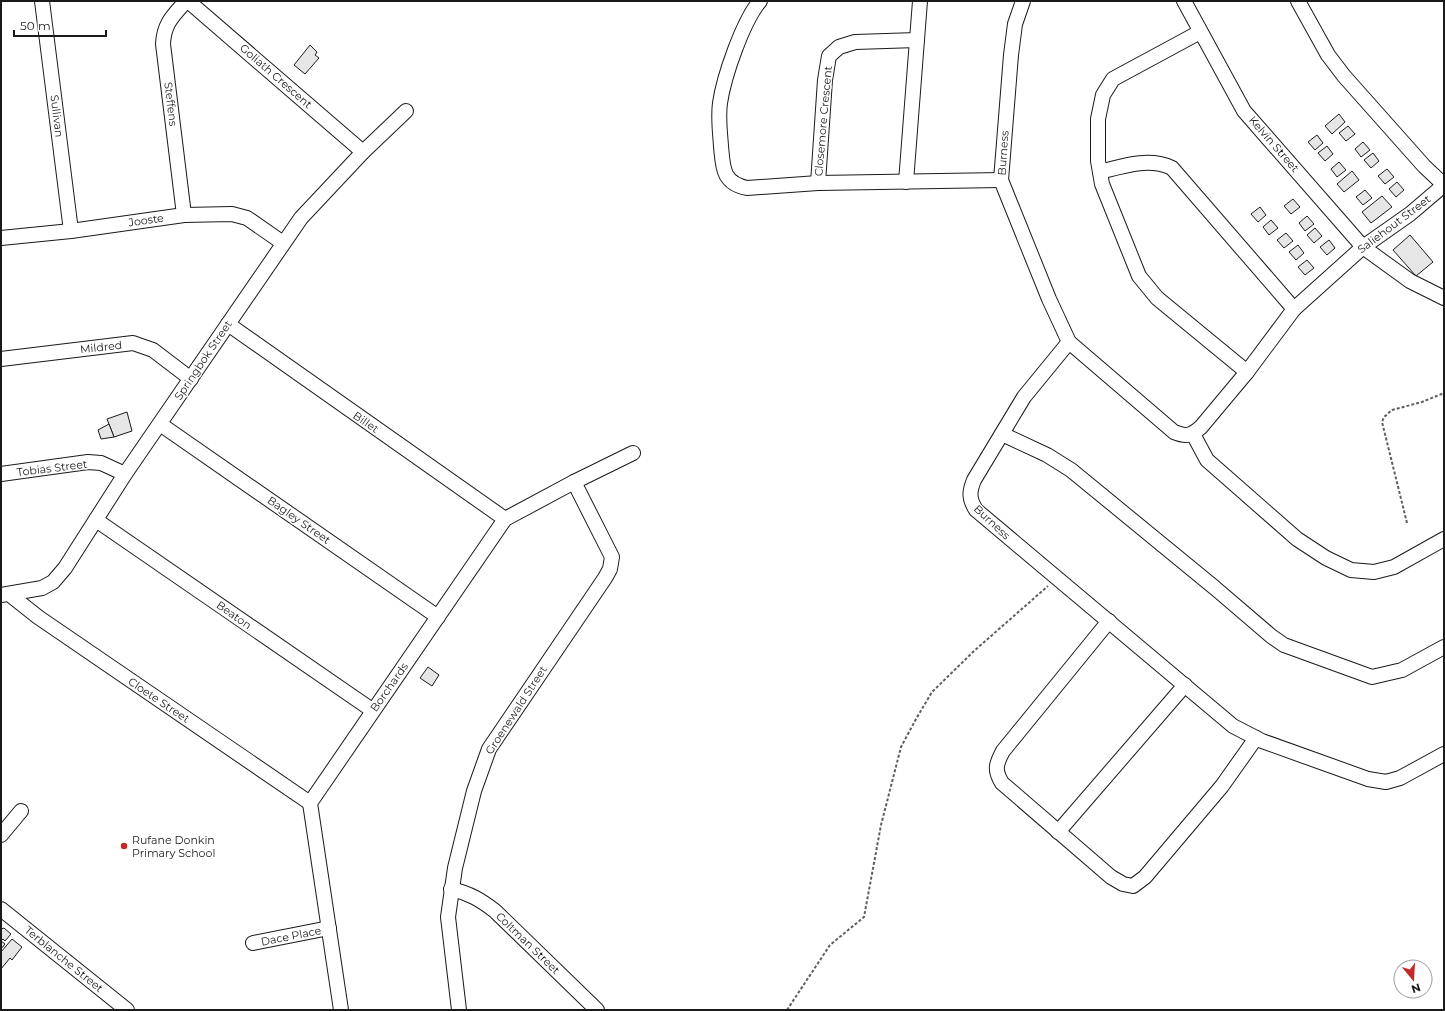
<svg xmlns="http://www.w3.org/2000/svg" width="1445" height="1011" viewBox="0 0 1445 1011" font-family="Montserrat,sans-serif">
  <rect width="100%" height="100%" fill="#fff"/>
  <!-- building -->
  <g fill="#e6e6e6" stroke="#1a1a1a">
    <polygon points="310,45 317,52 315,55 319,58 305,74 294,65"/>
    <polygon points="1339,114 1345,122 1332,134 1325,126"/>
    <polygon points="1348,126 1355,134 1346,141 1339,133"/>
    <polygon points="1317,135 1323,143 1315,150 1308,142"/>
    <polygon points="1363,142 1370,150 1361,157 1355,149"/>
    <polygon points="1327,146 1333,154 1325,161 1318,153"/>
    <polygon points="1373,153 1379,161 1371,168 1364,160"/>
    <polygon points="1339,162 1346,170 1337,177 1331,169"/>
    <polygon points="1387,169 1394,177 1385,184 1378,176"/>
    <polygon points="1352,171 1359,180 1344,192 1337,184"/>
    <polygon points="1397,182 1404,190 1396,197 1389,189"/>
    <polygon points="1365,190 1372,198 1363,205 1356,197"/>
    <polygon points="1382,196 1392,207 1371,223 1362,212"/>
    <polygon points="1293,199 1300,207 1291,214 1284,206"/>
    <polygon points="1260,207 1266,215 1258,222 1251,214"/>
    <polygon points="1307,216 1314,224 1305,231 1299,223"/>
    <polygon points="1271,220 1278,228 1269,235 1263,227"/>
    <polygon points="1315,228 1322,236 1314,243 1307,235"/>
    <polygon points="1286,233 1293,241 1284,248 1277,240"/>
    <polygon points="1410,235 1433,262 1416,276 1393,250"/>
    <polygon points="1329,240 1335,248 1327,255 1320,247"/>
    <polygon points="1298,245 1304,253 1296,260 1289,252"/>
    <polygon points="1307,260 1314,268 1305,275 1298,267"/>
    <polygon points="127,412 132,431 114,437 107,419"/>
    <polygon points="109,424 114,437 101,439 98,430"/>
    <polygon points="428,667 439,675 432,686 420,678"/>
    <polygon points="4,928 11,934 5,941 3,939 1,941 5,944 1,949 1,929"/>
    <polygon points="12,939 22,947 12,960 10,958 1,969 1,952"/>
  </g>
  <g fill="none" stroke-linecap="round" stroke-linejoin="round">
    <defs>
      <g id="minor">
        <polyline points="42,1 71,231"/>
        <polyline points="188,1 363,152"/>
        <path d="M 760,1 C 743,21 724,76 720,103 C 718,117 720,132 721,146 C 723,167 722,183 747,188 L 818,183 L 1001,180"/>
        <path d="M 1023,1 L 1015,24 L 1011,55 L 1001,180 L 1049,299 L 1069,342 L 1174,432 C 1186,437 1191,436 1201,427 L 1247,372 L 1294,309 L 1363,247 L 1410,214 L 1444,185"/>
        <polyline points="1184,1 1244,111 1363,247 1410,281 1444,298"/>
        <polyline points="1298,1 1328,55 1344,76 1424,166 1444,185"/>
        <polyline points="1200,32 1113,79 1103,95 1098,119 1098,161 1102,184 1139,276 1157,298 1247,372"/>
        <path d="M 1100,172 C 1123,166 1149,157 1172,168 L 1294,309"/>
        <polyline points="906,182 920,1"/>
        <polyline points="818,183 825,80 829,56 839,47 855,42 917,40"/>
        <path d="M 184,215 L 163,44 C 164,23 173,16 186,1"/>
        <polyline points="1,238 71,231 184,215 232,214 247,218 283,243"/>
        <polyline points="228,324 505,519"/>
        <path d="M 1069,342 L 1024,397 L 974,480 C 969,492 969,499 976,510 L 1233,726 L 1262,741 L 1368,779 L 1386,782 L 1400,778 L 1444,754"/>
        <polyline points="1,359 133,343 153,350 191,379"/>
        <polyline points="160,424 438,617"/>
        <polyline points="1002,434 1047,455 1071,470 1215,588 1271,636 1284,645 1372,677 1402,670 1444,647"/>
        <polyline points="1193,434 1207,460 1297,539 1326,558 1351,570 1374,572 1394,567 1444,539"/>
        <polyline points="1,474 88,462 101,463 125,474"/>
        <polyline points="96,520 372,710"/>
        <polyline points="9,594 38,617 310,803"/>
        <polyline points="1,595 42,588 53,582 65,568 125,474 301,218 363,152 406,111"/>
        <path d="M 1109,621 L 1003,751 C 996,764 994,770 1002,783 L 1111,877 L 1123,884 L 1133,886 L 1145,877 L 1222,786 L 1256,738"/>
        <polyline points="1058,832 1185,685"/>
        <polyline points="1,835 21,811"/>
        <path d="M 451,889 C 469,893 481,900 495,911 L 597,1010"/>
        <polyline points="1,909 127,1010"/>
        <polyline points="253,943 329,928"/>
        <polyline points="341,1010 310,803 505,519 574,482 633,453"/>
        <polyline points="459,1010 448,917 455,868 474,791 489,749 605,578 610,569 612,557 574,482"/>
      </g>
    </defs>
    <!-- minor casing -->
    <use href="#minor" stroke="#1a1a1a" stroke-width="16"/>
    <!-- path -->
    <g stroke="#5f5f5f" stroke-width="2" stroke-dasharray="3 2" stroke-linecap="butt">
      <polyline points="1407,523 1382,422 1384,417 1392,410 1422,402 1444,393"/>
      <polyline points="787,1010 830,945 864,917 881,825 901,747 916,719 932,692 974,651 1048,586"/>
    </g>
    <!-- minor -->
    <use href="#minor" stroke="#fff" stroke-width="14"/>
  </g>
  <!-- markers -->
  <circle fill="#c62828" stroke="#fff" stroke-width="1.5" cx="124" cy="846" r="4"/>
  <g text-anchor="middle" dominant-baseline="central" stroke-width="3" stroke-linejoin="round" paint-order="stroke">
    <!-- street labels -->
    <g font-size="11" fill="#1a1a1a" stroke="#fff">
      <text transform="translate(276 76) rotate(41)">Goliath Crescent</text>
      <text transform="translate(171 104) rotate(83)">Steffens</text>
      <text transform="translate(57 116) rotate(83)">Sullivan</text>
      <text transform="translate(823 121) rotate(-85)">Closemore Crescent</text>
      <text transform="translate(1274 144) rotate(49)">Kelvin Street</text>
      <text transform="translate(1003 153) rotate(-86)">Burness</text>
      <text transform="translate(146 220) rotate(-8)">Jooste</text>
      <text transform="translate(1394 224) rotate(-37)">Saliehout Street</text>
      <text transform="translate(101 347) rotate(-6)">Mildred</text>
      <text transform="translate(203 360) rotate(-56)">Springbok Street</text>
      <text transform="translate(366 422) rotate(35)">Billet</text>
      <text transform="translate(52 468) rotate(-7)">Tobias Street</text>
      <text transform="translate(299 520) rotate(35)">Bagley Street</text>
      <text transform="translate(992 522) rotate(43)">Burness</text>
      <text transform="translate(234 615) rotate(35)">Beaton</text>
      <text transform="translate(389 687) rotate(-55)">Borchards</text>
      <text transform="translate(159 700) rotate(34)">Cloete Street</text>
      <text transform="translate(516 710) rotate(-57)">Groenewald Street</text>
      <text transform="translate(291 936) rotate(-11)">Dace Place</text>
      <text transform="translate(528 943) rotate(44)">Coltman Street</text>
      <text transform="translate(64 959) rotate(39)">Terblanche Street</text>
    </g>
    <!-- poi labels -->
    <g font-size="11" fill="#1a1a1a" stroke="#fff" text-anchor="start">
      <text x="132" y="840">Rufane Donkin<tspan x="132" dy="13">Primary School</tspan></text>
    </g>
  </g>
  <!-- border -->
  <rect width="1445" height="1011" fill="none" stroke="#1a1a1a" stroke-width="4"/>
  <!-- north arrow -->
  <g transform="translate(1413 979) rotate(162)"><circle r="19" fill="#ffffff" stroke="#a3a3a3"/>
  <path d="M0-3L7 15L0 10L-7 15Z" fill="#c62828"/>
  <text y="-6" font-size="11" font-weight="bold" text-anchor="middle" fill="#1a1a1a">N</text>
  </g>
  <!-- scale -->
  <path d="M14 30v6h92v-6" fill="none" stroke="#1a1a1a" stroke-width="2"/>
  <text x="20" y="30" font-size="12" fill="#1a1a1a" stroke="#ffffff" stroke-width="3" paint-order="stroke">50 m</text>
</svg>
